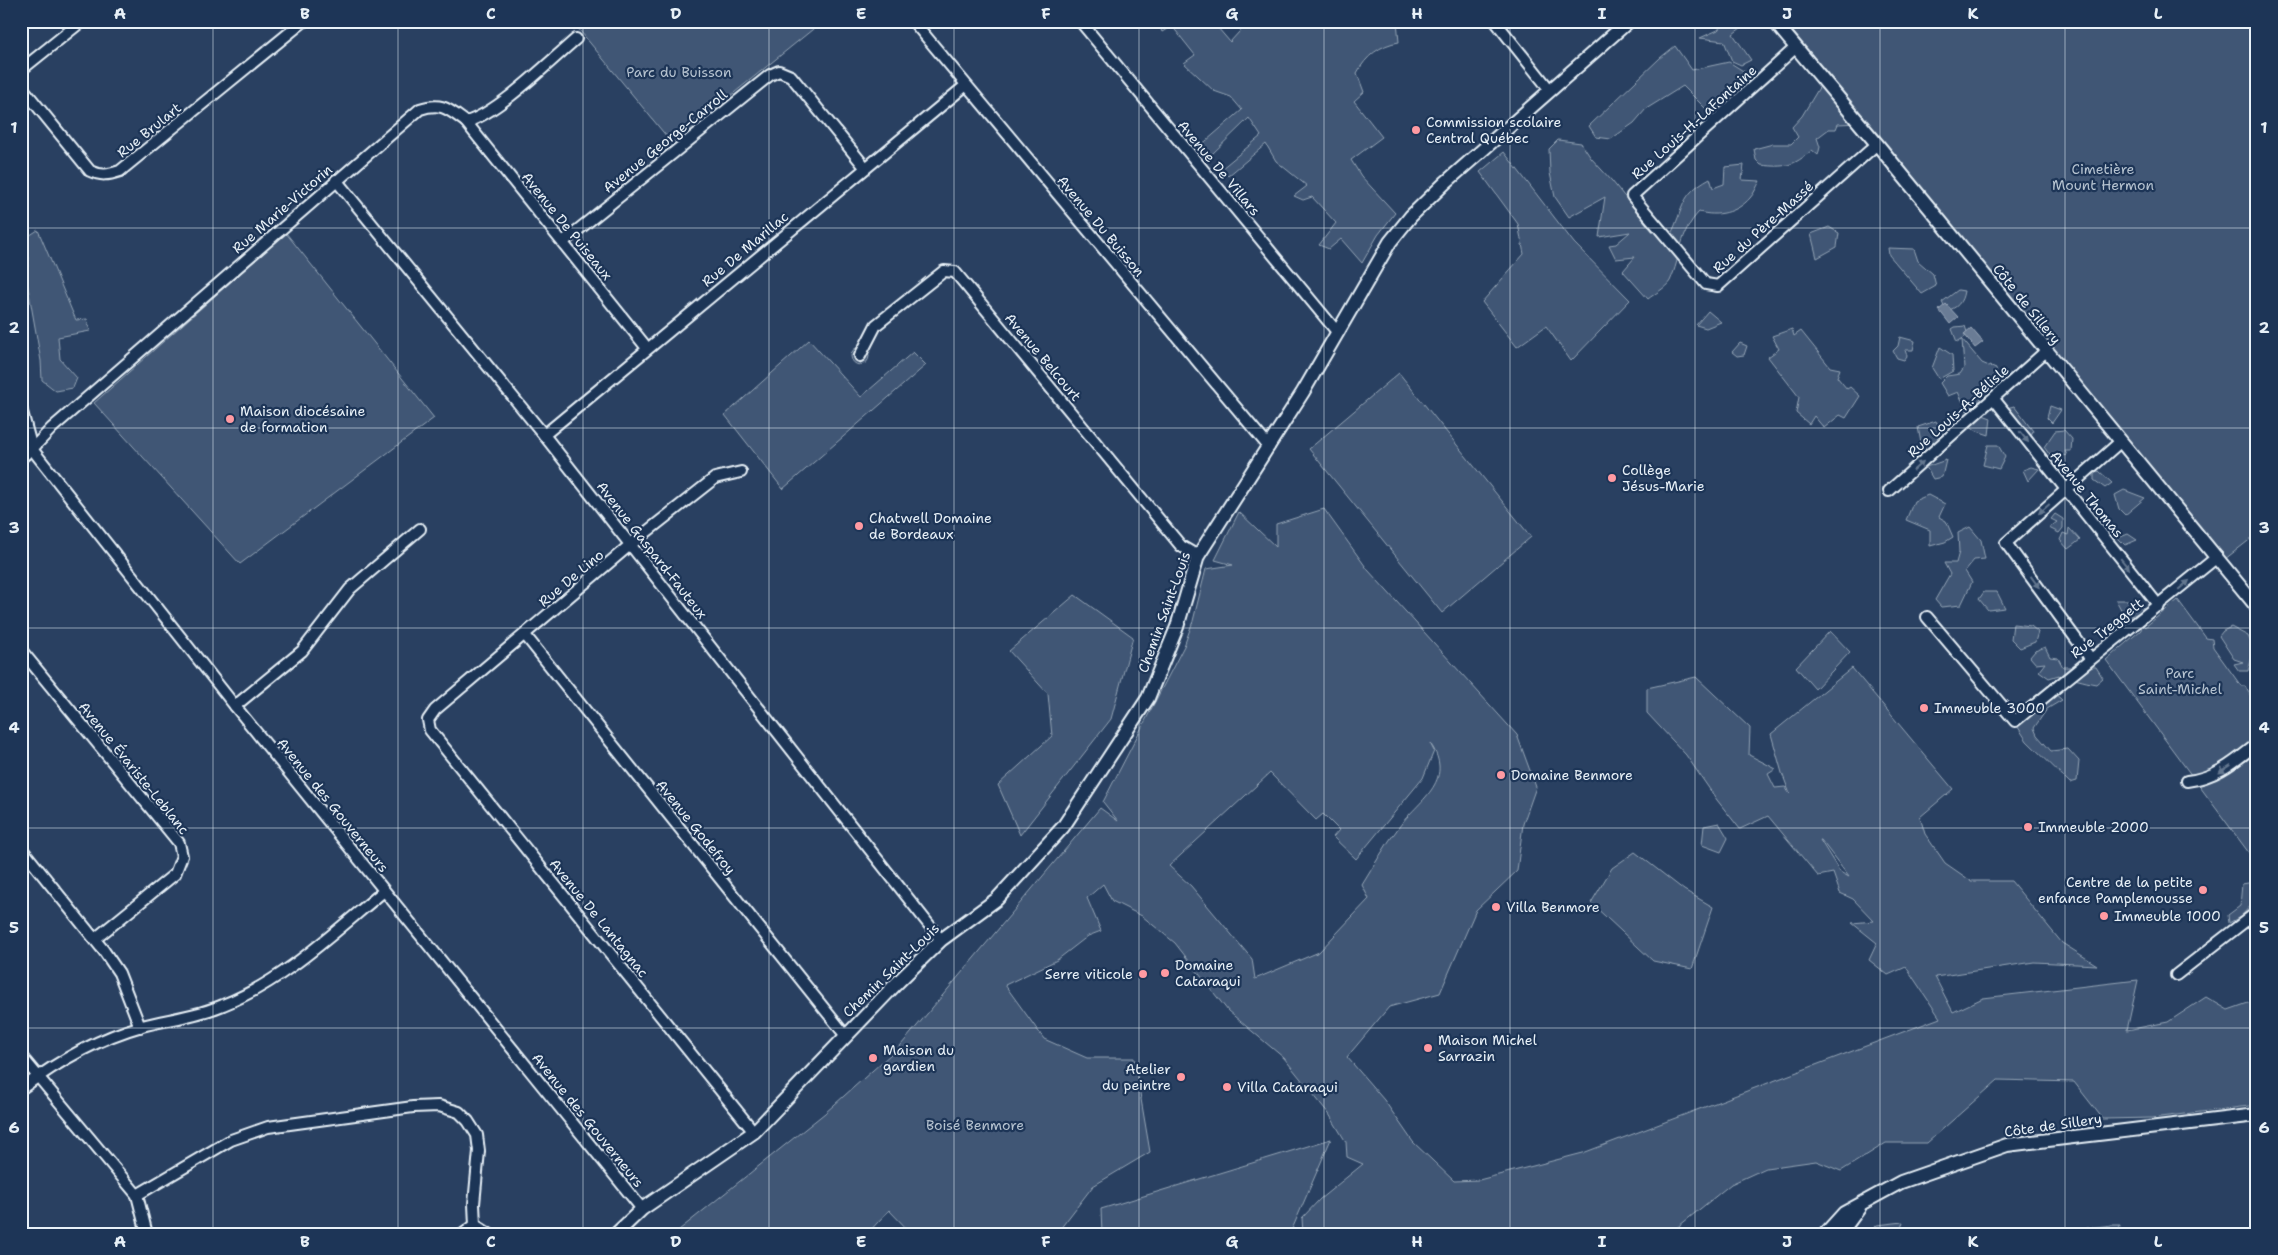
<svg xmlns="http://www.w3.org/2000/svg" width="2278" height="1255" viewBox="0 0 2278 1255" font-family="'Shantell Sans',sans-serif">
  <rect width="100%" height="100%" fill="#294061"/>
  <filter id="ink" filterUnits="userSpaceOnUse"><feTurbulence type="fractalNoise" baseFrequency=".02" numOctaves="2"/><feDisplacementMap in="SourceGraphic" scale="10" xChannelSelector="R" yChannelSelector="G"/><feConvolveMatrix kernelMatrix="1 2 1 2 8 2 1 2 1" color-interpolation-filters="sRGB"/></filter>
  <g filter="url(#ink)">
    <!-- green -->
    <g fill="#415774" stroke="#94a4b6" fill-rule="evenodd">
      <polygon points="572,21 823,21 672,143"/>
      <path d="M 1157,21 L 1212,21 L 1230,42 L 1249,21 L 1397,21 L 1399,42 C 1380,45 1366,56 1357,73 L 1364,92 L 1354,101 L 1382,137 L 1351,160 L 1361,176 L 1395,213 L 1378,235 L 1362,263 L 1341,239 L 1329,249 L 1319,245 L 1336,223 L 1312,197 L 1303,200 L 1294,196 L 1307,186 L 1276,161 L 1266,144 L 1228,176 L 1221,169 L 1261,136 L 1249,118 L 1209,157 L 1199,147 L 1242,110 L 1231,97 L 1214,91 L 1184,63 L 1195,55 L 1172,26 L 1162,32 Z"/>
      <polygon points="1725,21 1750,21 1733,34 1751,60 1741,65 1732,61 1724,41 1700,38 1718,30"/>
      <path d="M 1774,21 L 2257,21 L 2257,534 L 2220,563 L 1860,123 L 1838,124 L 1836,129 L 1829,129 L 1817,138 L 1820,147 L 1818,155 L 1812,150 C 1794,166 1785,168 1761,165 L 1756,160 L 1754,149 L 1773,144 L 1791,144 L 1798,137 L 1792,127 L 1802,116 L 1820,86 Z"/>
      <polygon points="1675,46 1692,70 1729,62 1748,74 1708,111 1683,86 1646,109 1634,123 1611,139 1596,137 1589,126 1660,58"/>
      <path d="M 1558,140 L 1581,143 L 1591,158 L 1612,181 L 1652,231 L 1670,236 C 1685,207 1679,195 1710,178 L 1713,188 L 1724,184 L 1725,167 L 1744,165 L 1742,180 L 1760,181 C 1757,186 1754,194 1750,198 C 1737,213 1717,217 1699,212 C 1679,233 1681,257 1670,281 C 1666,288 1654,294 1648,299 L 1623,271 L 1635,257 L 1616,259 L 1609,245 L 1616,244 L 1630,232 L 1599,237 L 1605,197 L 1569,217 L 1555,197 L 1550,173 L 1549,149 Z"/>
      <polygon points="1504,152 1574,243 1630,300 1571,361 1546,326 1517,347 1482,302 1524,254 1518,224 1480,172"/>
      <polygon points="1829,227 1839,233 1837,247 1817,258 1811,234"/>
      <polygon points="38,230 72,311 76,320 87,319 90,331 58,337 60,359 77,378 73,388 56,391 42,380 41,361 26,276 29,258 21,241"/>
      <polygon points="286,233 434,418 240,564 94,403"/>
      <polygon points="1888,248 1914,249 1918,261 1933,274 1936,286 1922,294 1889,255"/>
      <path d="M 1958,290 L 1964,291 C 1962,303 1957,308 1946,311 L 1942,302 Z"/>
      <polygon points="1708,311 1721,322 1706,328 1696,325"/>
      <polygon points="1965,326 1968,335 1957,342 1952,329 1955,327"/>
      <polygon points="1792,329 1794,336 1801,331 1830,367 1840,369 1837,377 1847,389 1850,387 1860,396 1846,418 1840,415 1824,428 1814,416 1809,424 1796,413 1799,397 1768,357 1779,349 1772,336"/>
      <polygon points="1900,337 1915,341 1913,350 1905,350 1907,356 1904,360 1897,358 1893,351 1898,346"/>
      <polygon points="1962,339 1982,363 1996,369 1998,389 1986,390 1979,401 1967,411 1958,392 1948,396 1940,383 1947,376 1960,374 1964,368"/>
      <polygon points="809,340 861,397 913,352 926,365 783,489 725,415"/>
      <polygon points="1740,343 1747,346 1744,355 1737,356 1732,352"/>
      <polygon points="1940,347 1952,355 1953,371 1939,379 1932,368"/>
      <circle cx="860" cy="356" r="9"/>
      <polygon points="1399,373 1531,537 1442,613 1309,449"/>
      <polygon points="2014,406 2033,431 2026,445 1996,411"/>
      <polygon points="2050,406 2061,410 2052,423 2047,418"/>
      <polygon points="1980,414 1991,418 1989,435 1977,431 1969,425"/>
      <polygon points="1936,421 1944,435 1923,454 1918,427"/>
      <polygon points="2064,430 2072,439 2071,451 2065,451 2067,455 2052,458 2044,447 2055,431"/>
      <polygon points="1988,445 1998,445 2005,457 1999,469 1983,465"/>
      <polygon points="1946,460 1942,477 1933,479 1926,467"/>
      <polygon points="2031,467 2039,469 2028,481 2023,470"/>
      <polygon points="2099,471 2112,483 2105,488 2094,480 2094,474"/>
      <polygon points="2124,490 2145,498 2125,515 2119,509 2115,495"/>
      <polygon points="1928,495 1945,504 1939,517 1946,521 1953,537 1945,542 1930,546 1930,530 1906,520 1914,501"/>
      <path d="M 1324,509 L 1368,570 L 1517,735 L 1536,787 L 1523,824 L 1517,871 L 1476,910 L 1440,993 L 1389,1007 L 1347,1057 L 1384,1100 L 1413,1142 L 1454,1181 L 1479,1180 L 1583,1153 L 1940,1018 L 1906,967 L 1888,975 L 1869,960 L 1877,943 L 1852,923 L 1874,921 L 1853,899 L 1840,893 L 1833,873 L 1818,876 L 1768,816 L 1740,829 L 1717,800 L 1686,755 L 1647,713 L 1647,688 L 1696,677 L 1750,728 L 1749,755 L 1776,769 L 1768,774 L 1775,788 L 1785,787 L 1790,794 L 1782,773 L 1771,734 L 1852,668 L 1953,789 L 1920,817 L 1925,834 L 1945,863 L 1971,881 L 2011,881 L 2062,943 L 2097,965 L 2034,962 L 1935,977 L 1953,1012 L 1983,998 L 2138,980 L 2127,1030 L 2168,1022 L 2206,997 L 2228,1010 L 2251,1002 L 2257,995 L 2257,1105 L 2152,1118 L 2103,1119 L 2074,1082 L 1998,1080 L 1927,1143 L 1886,1143 L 1841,1171 L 1816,1161 L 1766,1168 L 1731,1184 L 1669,1234 L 1303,1234 L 1302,1218 L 1320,1199 L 1363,1164 L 1347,1157 L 1346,1142 L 1329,1114 L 1284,1058 L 1228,1011 L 1175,943 L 1142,916 L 1112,901 L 1103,884 L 1087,898 L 1101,931 L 1088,936 L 1057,960 L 1005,985 L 1044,1039 L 1087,1058 L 1134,1058 L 1150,1152 L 1093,1186 L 1060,1229 L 1047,1234 L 912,1234 L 889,1210 L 867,1234 L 674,1234 L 825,1113 L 901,1045 L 1100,808 L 1118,821 L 1103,802 L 1184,646 L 1193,621 L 1206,569 L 1233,565 L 1215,560 L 1239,512 L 1276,547 L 1276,524 ZM 1430,743 C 1457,782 1417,801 1399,827 C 1385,845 1374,866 1362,885 L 1369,899 L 1319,952 L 1255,979 L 1252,959 L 1191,886 L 1169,866 L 1270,773 L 1316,820 L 1323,814 L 1339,830 L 1333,837 L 1356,859 L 1423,778 L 1434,751 ZM 1820,840 L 1821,840 L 1849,877 L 1840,872 Z"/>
      <polygon points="2055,514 2063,519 2063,528 2059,533 2049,528 2057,522 2051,519"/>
      <polygon points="1970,527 1981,540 1985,559 1974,560 1965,571 1972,582 1961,605 1941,607 1935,600 1950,574 1944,563 1956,563 1959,552 1958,533"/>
      <polygon points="2069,528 2080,540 2068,549 2060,540 2063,533 2068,535"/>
      <polygon points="2128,534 2137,540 2125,545 2118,538"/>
      <polygon points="1984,592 1997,592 2005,608 1988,610 1979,599"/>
      <polygon points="1075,595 1133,637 1111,719 1020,835 998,785 1052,736 1048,694 1009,651"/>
      <polygon points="2116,600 2131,600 2145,609 2126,619"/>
      <polygon points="2178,600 2206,638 2212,639 2213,647 2241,686 2245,686 2257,707 2257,852 2252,857 2106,660 2141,630 2142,624 2145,627"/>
      <polygon points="2013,624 2031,626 2038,632 2035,642 2020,648 2011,639"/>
      <polygon points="2231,627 2248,636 2252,645 2252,657 2248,671 2239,671 2234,664 2243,662 2234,659 2219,636 2223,631"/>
      <polygon points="1830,631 1850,652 1815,689 1796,667"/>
      <path d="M 2045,647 L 2050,657 L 2058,658 L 2063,667 L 2096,667 L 2103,678 L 2096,684 C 2083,682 2073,677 2060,678 L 2059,675 L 2049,678 L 2039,671 L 2045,663 L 2036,664 L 2030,657 L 2035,651 Z"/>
      <polygon points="2054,693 2062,700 2047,709 2034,728 2037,735 2051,751 2068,749 2079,761 2077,781 2070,783 2027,741 2016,724"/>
      <polygon points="1719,823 1728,838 1721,852 1702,845 1704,826"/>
      <polygon points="1635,852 1684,890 1713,907 1692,969 1653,961 1591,903 1612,868"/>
      <polygon points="2254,882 2257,884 2257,899 2240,917 2229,923 2228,915 2240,906 2242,884"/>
      <polygon points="1331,1139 1290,1234 1102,1234 1101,1209"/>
      <polygon points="1903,1222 1899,1234 1867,1234 1877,1225"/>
      <polygon points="2112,1225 2120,1225 2119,1234 2076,1234 2087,1228"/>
    </g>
    <!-- water -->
    <g fill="#6b7c95" stroke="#9dabbd">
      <polygon points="1946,304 1958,317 1950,324 1939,310"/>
      <polygon points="1971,328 1983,342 1975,348 1964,334"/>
    </g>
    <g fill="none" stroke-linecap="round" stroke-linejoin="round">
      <defs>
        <g id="minor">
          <polyline points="913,21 1269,447"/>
          <polyline points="1080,21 1338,333"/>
          <polyline points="1495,21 1550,90"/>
          <polyline points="1795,48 1632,196 1706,284 1718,286 1877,144"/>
          <polyline points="21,70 82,21"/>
          <path d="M 21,86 L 90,171 C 101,176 108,175 120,171 L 304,21"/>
          <polyline points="466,122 647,348"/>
          <polyline points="336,180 544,435 941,940"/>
          <polyline points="563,242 770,75 779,71 791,76 865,167"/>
          <polyline points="860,356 876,325 944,271 955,272 1181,546 1198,556"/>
          <polyline points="1994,399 2159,606"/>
          <polyline points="21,408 32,449 235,706 642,1209"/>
          <polyline points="544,435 965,86"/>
          <path d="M 21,458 L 32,449 L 52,428 L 420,109 C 442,102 448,109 466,122 C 498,113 549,62 576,39"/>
          <polyline points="741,472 715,478 630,545 435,710 428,720 430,730 754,1132"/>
          <polyline points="1889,491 2046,351"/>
          <polyline points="1927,617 2015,721 2217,557"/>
          <polyline points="525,635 846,1036"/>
          <polyline points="21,650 179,843 182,856 175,874 95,939"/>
          <polyline points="2090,658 2006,543 2120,442"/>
          <polyline points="235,706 302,651 350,589 420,529"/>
          <path d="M 2187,781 C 2216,778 2234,762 2257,744"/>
          <polyline points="21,848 104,951 119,973 140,1027"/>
          <polyline points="2176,975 2257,912"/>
          <polyline points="21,1056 137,1195 147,1234"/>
          <path d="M 21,1089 C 57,1062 99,1038 142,1026 C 169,1019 198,1016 223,1005 C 284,981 334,932 384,891"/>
          <polyline points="137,1195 231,1140 268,1127 413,1107 439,1106 459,1112 468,1121 477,1135 479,1151 474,1204 475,1225"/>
          <polyline points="475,1225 489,1234"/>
          <polyline points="463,1234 475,1225"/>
        </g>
        <g id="tertiary">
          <polyline points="1774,21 1877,144 2257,607"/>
          <polyline points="616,1234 642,1209 754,1132 897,983 941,940 997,899 1063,827 1148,698 1177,627 1198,556 1303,392 1390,242 1411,216 1445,183 1629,21"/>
          <polyline points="1825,1234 1844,1213 1901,1182 2007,1145 2257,1115"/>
          <polyline points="1840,1234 1859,1208"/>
        </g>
      </defs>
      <!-- minor casing -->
      <use href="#minor" stroke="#e8f1f8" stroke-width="14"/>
      <!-- tertiary casing -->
      <use href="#tertiary" stroke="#e8f1f8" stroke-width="16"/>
      <!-- minor -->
      <use href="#minor" stroke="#1d3557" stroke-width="10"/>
      <!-- tertiary -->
      <use href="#tertiary" stroke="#1d3557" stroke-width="12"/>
    </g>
    <!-- one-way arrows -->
    <defs><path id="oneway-solid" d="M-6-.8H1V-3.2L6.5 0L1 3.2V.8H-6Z" transform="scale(1.25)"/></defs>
    <g fill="#64778f">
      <use href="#oneway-solid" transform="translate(2024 437) rotate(51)"/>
      <use href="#oneway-solid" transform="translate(1918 466) rotate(-41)"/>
      <use href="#oneway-solid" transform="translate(2044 509) rotate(139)"/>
      <use href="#oneway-solid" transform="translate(2125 564) rotate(51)"/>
      <use href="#oneway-solid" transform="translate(2035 582) rotate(54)"/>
      <use href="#oneway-solid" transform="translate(2184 585) rotate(-40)"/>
      <use href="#oneway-solid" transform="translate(2225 769) rotate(147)"/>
    </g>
  </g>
  <!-- grid -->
  <path fill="none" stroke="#e8f1f8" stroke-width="1" stroke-opacity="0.55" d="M 213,21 L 213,1234M 398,21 L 398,1234M 583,21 L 583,1234M 769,21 L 769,1234M 954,21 L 954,1234M 1139,21 L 1139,1234M 1324,21 L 1324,1234M 1510,21 L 1510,1234M 1695,21 L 1695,1234M 1880,21 L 1880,1234M 2065,21 L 2065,1234M 21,228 L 2257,228M 21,428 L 2257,428M 21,628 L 2257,628M 21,828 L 2257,828M 21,1028 L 2257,1028"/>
  <!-- markers -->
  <g fill="#ff9aa2" stroke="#1d3557" stroke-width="2">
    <circle cx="1416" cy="130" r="5"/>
    <circle cx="230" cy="419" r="5"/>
    <circle cx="1612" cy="478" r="5"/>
    <circle cx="859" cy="526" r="5"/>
    <circle cx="1924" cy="708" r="5"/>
    <circle cx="1501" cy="775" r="5"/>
    <circle cx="2028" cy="827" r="5"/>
    <circle cx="2203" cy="890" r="5"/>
    <circle cx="1496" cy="907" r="5"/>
    <circle cx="2104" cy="916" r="5"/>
    <circle cx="1165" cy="973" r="5"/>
    <circle cx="1143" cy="974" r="5"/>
    <circle cx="1428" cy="1048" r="5"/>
    <circle cx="873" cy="1058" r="5"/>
    <circle cx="1181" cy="1077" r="5"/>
    <circle cx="1227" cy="1087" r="5"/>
  </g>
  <g text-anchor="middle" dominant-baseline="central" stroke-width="4.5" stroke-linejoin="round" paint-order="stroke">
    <!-- park labels -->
    <g font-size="14" fill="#b6c3d0" stroke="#1d3557">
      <text x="679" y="72">Parc du Buisson</text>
      <text x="2103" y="169">Cimetière<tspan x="2103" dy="16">Mount Hermon</tspan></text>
      <text x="2180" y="673">Parc<tspan x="2180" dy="16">Saint-Michel</tspan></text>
      <text x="975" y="1125">Boisé Benmore</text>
    </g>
    <!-- poi labels -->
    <g font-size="14" fill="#e8f1f8" stroke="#1d3557" text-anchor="start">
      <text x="1426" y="122">Commission scolaire<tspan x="1426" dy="16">Central Québec</tspan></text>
      <text x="240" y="411">Maison diocésaine<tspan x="240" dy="16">de formation</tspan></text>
      <text x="1622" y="470">Collège<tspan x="1622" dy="16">Jésus-Marie</tspan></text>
      <text x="869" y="518">Chatwell Domaine<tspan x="869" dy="16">de Bordeaux</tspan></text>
      <text x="1934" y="708">Immeuble 3000</text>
      <text x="1511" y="775">Domaine Benmore</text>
      <text x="2038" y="827">Immeuble 2000</text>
      <text x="2193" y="882" text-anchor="end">Centre de la petite<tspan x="2193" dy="16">enfance Pamplemousse</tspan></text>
      <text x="1506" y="907">Villa Benmore</text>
      <text x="2114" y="916">Immeuble 1000</text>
      <text x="1175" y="965">Domaine<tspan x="1175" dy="16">Cataraqui</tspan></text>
      <text x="1133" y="974" text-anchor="end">Serre viticole</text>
      <text x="1438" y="1040">Maison Michel<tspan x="1438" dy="16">Sarrazin</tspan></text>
      <text x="883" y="1050">Maison du<tspan x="883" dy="16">gardien</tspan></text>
      <text x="1171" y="1069" text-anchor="end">Atelier<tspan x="1171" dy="16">du peintre</tspan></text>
      <text x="1237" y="1087">Villa Cataraqui</text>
    </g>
    <!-- street labels -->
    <g font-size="14" fill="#e8f1f8" stroke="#1d3557">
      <text transform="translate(1694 122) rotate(-42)">Rue Louis-H.-LaFontaine</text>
      <text transform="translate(149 130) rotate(-39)">Rue Brulart</text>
      <text transform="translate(665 141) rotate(-39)">Avenue George-Carroll</text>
      <text transform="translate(1219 168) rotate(50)">Avenue De Villars</text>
      <text transform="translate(282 209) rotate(-41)">Rue Marie-Victorin</text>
      <text transform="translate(567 226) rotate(51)">Avenue De Puiseaux</text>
      <text transform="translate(1101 226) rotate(50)">Avenue Du Buisson</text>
      <text transform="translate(1763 227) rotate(-42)">Rue du Père-Massé</text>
      <text transform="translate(745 249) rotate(-40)">Rue De Marillac</text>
      <text transform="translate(2027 304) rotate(51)">Côte de Sillery</text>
      <text transform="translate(1043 357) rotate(50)">Avenue Belcourt</text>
      <text transform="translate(1958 411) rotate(-42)">Rue Louis-A.-Bélisle</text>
      <text transform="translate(2087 494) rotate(51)">Avenue Thomas</text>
      <text transform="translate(652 550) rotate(52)">Avenue Gaspard-Fauteux</text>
      <text transform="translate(571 578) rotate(-40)">Rue De Lino</text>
      <text transform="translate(1164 612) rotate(-70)">Chemin Saint-Louis</text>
      <text transform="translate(2107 628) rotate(-38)">Rue Treggett</text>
      <text transform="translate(134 768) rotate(51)">Avenue Évariste-Leblanc</text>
      <text transform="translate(333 805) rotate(51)">Avenue des Gouverneurs</text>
      <text transform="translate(696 827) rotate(51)">Avenue Godefroy</text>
      <text transform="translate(599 918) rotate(51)">Avenue De Lantagnac</text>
      <text transform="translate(891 970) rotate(-44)">Chemin Saint-Louis</text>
      <text transform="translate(588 1120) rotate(51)">Avenue des Gouverneurs</text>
      <text transform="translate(2053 1125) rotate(-8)">Côte de Sillery</text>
    </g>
  </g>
  <!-- margin -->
  <rect width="2278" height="1255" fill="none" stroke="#1d3557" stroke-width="55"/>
  <rect x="28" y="28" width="2222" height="1200" fill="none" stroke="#e8f1f8" stroke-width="2"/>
  <g font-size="16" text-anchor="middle" font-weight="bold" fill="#e8f1f8">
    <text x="120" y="19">A</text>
    <text x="305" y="19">B</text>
    <text x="491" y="19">C</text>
    <text x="676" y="19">D</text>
    <text x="861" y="19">E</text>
    <text x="1046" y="19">F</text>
    <text x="1232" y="19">G</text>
    <text x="1417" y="19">H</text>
    <text x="1602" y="19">I</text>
    <text x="1787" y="19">J</text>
    <text x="1973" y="19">K</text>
    <text x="2158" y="19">L</text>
    <text x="14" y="133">1</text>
    <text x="2264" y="133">1</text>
    <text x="14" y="333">2</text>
    <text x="2264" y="333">2</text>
    <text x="14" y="533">3</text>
    <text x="2264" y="533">3</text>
    <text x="14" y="733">4</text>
    <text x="2264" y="733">4</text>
    <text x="14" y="933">5</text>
    <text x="2264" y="933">5</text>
    <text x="14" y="1133">6</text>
    <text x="2264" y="1133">6</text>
    <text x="120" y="1247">A</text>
    <text x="305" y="1247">B</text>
    <text x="491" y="1247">C</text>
    <text x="676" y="1247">D</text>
    <text x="861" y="1247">E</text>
    <text x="1046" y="1247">F</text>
    <text x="1232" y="1247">G</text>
    <text x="1417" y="1247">H</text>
    <text x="1602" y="1247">I</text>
    <text x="1787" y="1247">J</text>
    <text x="1973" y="1247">K</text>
    <text x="2158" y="1247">L</text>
  </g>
</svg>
